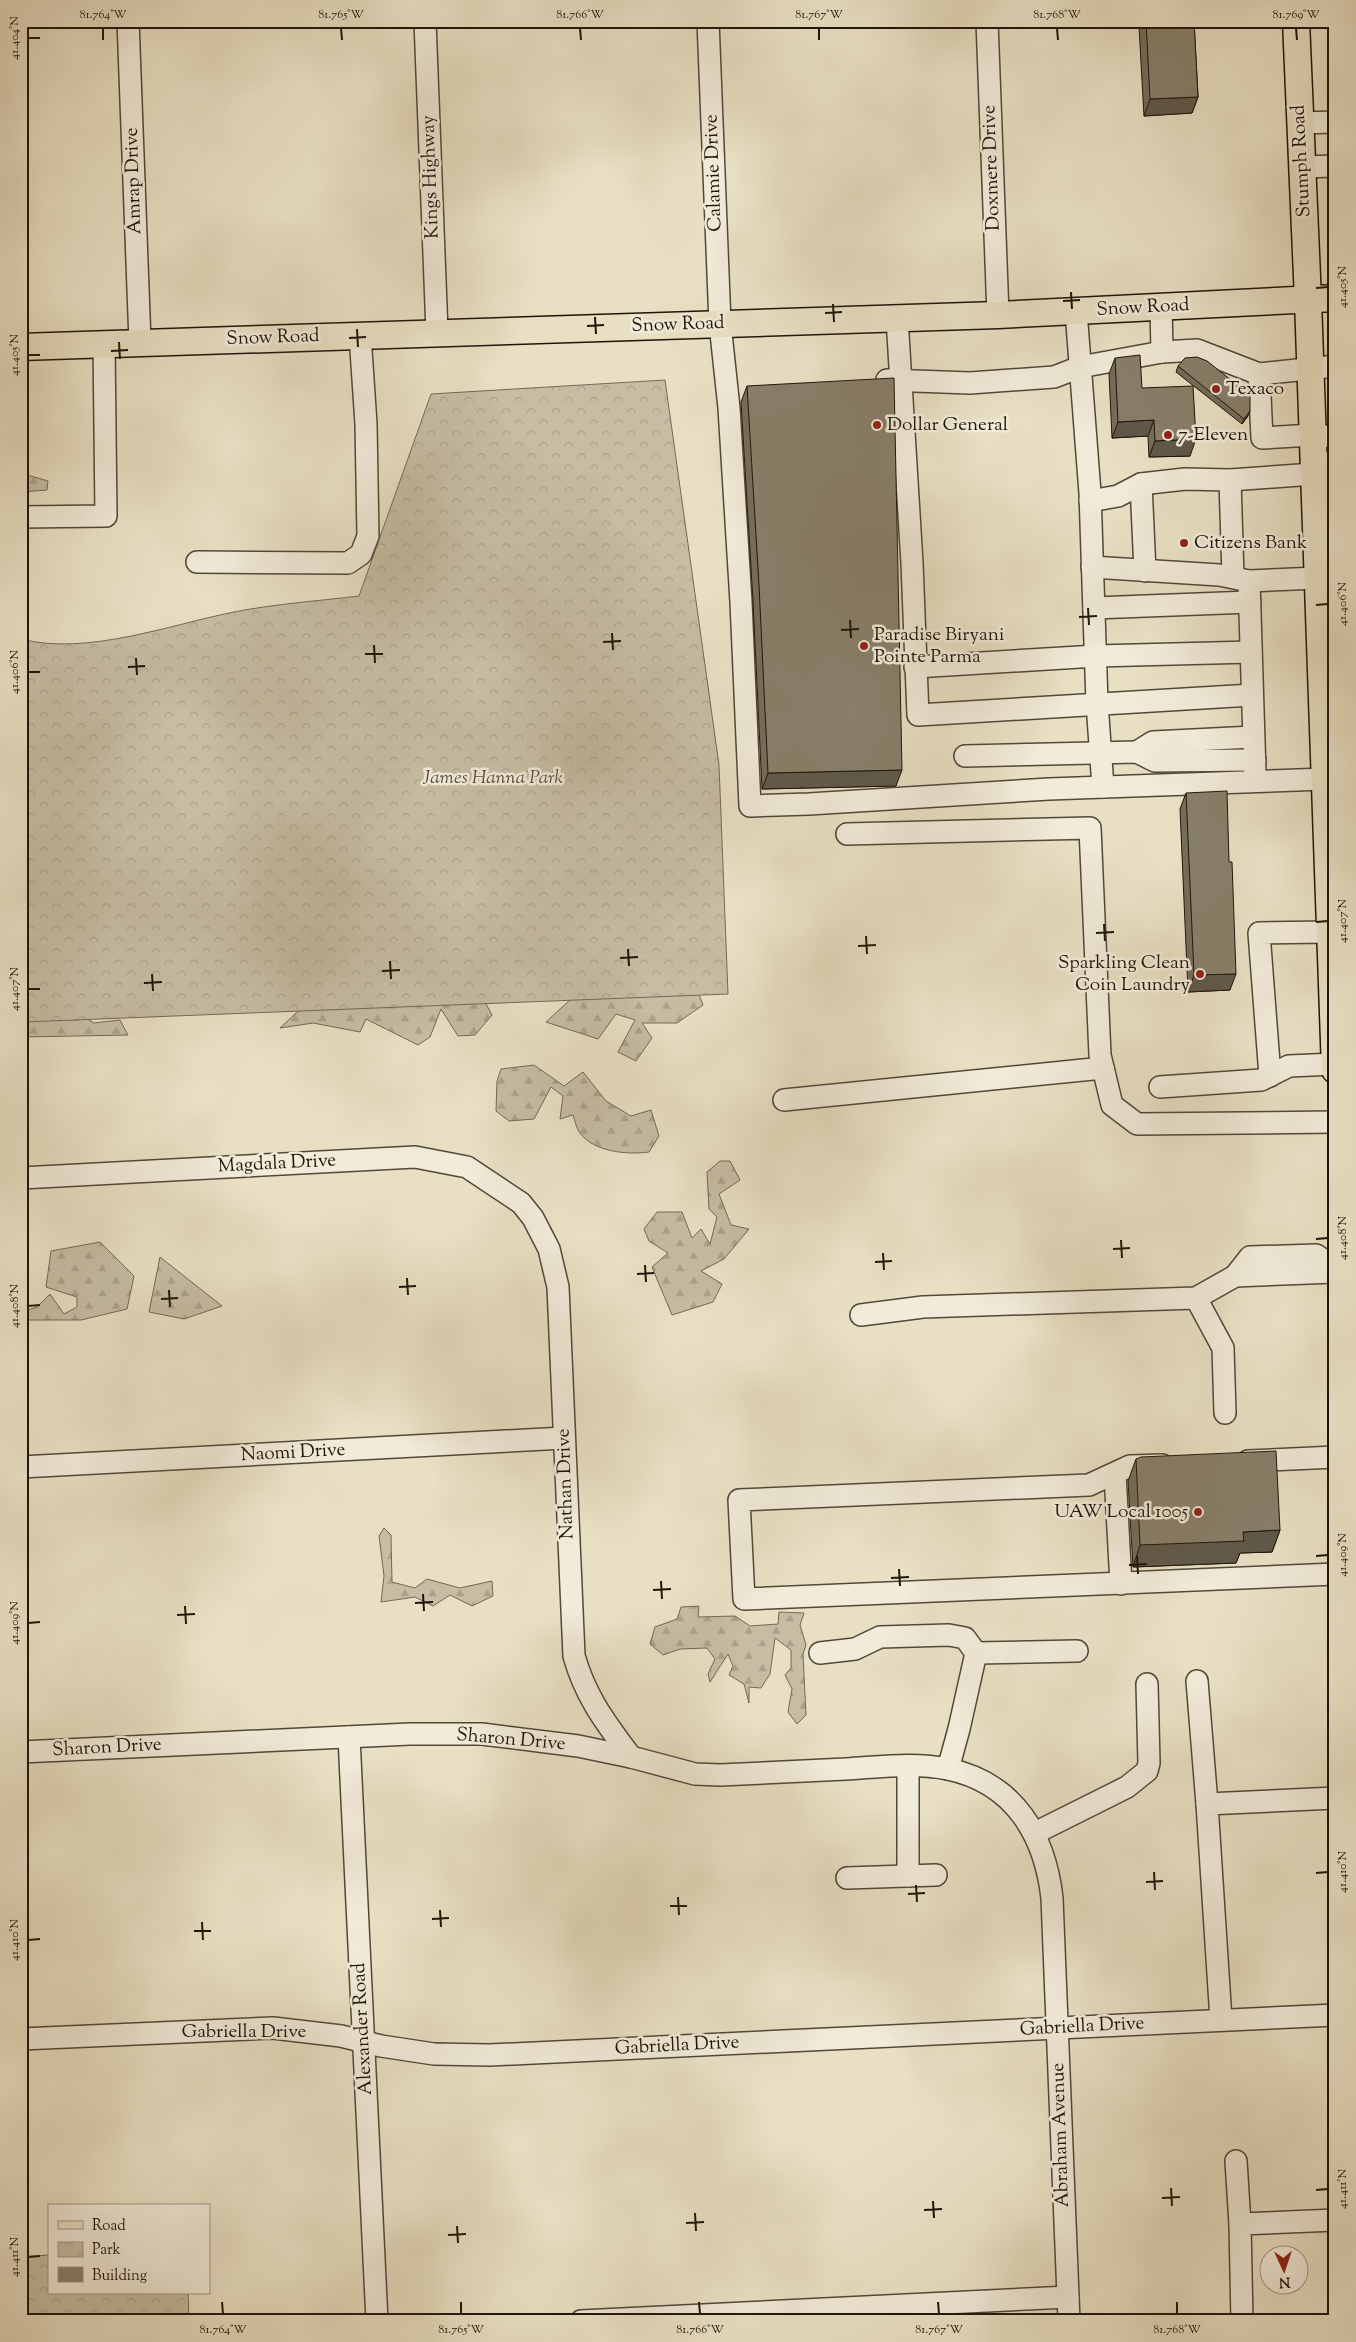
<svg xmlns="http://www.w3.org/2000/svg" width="1356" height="2342" viewBox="0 0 1356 2342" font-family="'Sorts Mill Goudy',serif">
  <defs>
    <pattern id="forest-firs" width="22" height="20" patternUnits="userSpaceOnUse" patternTransform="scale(1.25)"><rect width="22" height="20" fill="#c6bda4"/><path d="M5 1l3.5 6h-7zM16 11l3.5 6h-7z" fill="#aaa28c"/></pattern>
    <pattern id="park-crowns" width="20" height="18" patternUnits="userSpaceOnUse" patternTransform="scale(1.25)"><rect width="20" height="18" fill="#c6bda4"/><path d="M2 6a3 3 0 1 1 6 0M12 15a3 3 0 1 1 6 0" fill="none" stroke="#aaa28c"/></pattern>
  </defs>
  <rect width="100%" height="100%" fill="#e9e0c4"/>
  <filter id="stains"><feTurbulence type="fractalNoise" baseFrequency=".004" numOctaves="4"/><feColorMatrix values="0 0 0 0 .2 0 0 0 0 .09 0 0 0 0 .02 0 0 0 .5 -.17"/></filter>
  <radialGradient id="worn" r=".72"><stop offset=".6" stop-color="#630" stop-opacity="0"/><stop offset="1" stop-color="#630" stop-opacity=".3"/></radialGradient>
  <!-- forest -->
  <g fill="url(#forest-firs)" stroke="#726956">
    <polygon points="21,418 27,475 48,481 47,490 21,492"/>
    <polygon points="454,945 492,1015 475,1035 458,1036 441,1009 430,1037 418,1045 366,1019 360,1032 313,1023 280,1028 321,990"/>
    <polygon points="597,975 697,989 703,1005 677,1023 642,1023 652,1038 636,1061 618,1052 635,1020 616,1014 598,1039 546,1022"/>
    <polygon points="41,977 79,1014 94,1023 120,1020 128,1035 21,1037 21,978"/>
    <path d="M 534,1065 L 564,1086 L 583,1072 L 606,1101 L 631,1116 L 651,1110 L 659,1136 L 649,1152 C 627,1155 594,1152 580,1133 C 576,1128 575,1120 573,1115 L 560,1119 L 563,1096 L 551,1087 L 534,1119 L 509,1121 L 496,1111 L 497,1081 L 501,1069 Z"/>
    <polygon points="720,1161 730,1161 740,1180 719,1194 731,1225 749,1229 724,1259 701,1271 722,1284 713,1302 672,1315 652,1267 668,1253 649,1241 644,1229 657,1212 682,1212 692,1238 701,1229 710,1244 717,1217 709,1209 707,1172"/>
    <polygon points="100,1242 134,1276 127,1309 81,1320 21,1320 21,1312 37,1307 50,1294 64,1314 77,1307 77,1297 46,1287 51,1251"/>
    <polygon points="160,1257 222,1306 184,1319 149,1312"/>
    <polygon points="384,1528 391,1535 392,1582 415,1588 427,1579 460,1588 492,1581 493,1596 472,1606 450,1595 433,1606 415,1597 381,1602 384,1576 379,1536"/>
    <polygon points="699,1606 698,1617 735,1616 750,1626 778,1624 779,1612 804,1613 800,1625 806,1645 803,1654 806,1715 797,1724 788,1712 792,1689 785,1675 791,1668 791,1650 775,1638 770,1674 761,1688 749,1687 749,1703 744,1684 729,1675 733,1666 728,1654 710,1682 708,1674 715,1659 707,1648 680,1649 663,1655 650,1644 655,1627 677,1619 681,1607"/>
  </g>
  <!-- park -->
  <g fill="url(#park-crowns)" stroke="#726956">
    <path d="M 665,380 L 719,765 L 728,994 L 24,1022 L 21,945 L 21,639 C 86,656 169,625 234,612 C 275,604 317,601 359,596 L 431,394 Z"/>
    <polygon points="49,2255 49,2293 188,2293 189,2321 21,2321 21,2257"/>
  </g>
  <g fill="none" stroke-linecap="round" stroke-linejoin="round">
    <defs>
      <g id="minor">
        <polyline points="128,21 140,342"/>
        <polyline points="425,21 437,332"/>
        <polyline points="708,21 720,324 729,408 741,602 750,806 809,804 1049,789 1325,779"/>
        <polyline points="987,21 998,315"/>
        <polyline points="1300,123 1335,122"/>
        <polyline points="1302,167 1335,166"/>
        <polyline points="1076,311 1090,493 1097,703 1103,787"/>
        <polyline points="897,318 912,563 918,715 1252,695"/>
        <polyline points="1162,352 1197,350 1259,374 1335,366"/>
        <polyline points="1259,374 1262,438 1313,435 1335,437"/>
        <polyline points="887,380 970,383 1054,377 1080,367 1162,352 1161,307"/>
        <polyline points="1314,463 1335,463"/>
        <polyline points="1230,480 1233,577"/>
        <polyline points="1141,484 1145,571"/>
        <polyline points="1090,501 1118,496 1141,484 1185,479 1230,480 1314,474"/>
        <polyline points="21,517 106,516 104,344"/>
        <polyline points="1316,517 1335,517"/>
        <polyline points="197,562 348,563 361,554 368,536 366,424 360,335"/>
        <polyline points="1092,567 1219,575 1249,581 1318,578"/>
        <polyline points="1249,581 1255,773"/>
        <polyline points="1094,608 1250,602"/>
        <polyline points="915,667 1096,656 1251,652"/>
        <polyline points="1137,752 1153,742 1253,737"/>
        <polyline points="965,756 1137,752 1155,761 1255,760"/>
        <polyline points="847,834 1090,828 1100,1055 1112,1105 1137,1124 1335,1122"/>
        <polyline points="1270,1076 1259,933 1330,932"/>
        <polyline points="1160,1087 1261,1080 1289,1066 1335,1064"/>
        <polyline points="784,1100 1103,1068"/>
        <path d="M 21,1178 L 415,1157 L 467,1167 L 521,1203 L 533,1218 L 549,1249 L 558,1287 L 574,1656 C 586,1698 606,1723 631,1757"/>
        <polyline points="1235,1276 1335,1272"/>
        <polyline points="1196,1298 1223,1348 1225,1413"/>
        <polyline points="861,1315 923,1307 1196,1298 1235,1276 1250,1257 1316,1255 1335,1268"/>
        <polyline points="1248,1461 1335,1457"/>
        <polyline points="1162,1465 1130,1466 1089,1485 739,1500 744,1599 1335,1574"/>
        <polyline points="21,1467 564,1438"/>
        <polyline points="1115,1474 1121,1584"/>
        <polyline points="820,1653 855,1649 880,1637 949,1635 965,1638 976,1653 959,1729 948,1769"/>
        <polyline points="976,1653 1077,1651"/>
        <polyline points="1197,1681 1207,1804"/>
        <polyline points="349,1737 377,2321"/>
        <path d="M 21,1752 L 410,1734 L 482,1734 L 578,1746 L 631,1757 L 695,1774 L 720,1775 C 762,1773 804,1771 846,1769 C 880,1767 915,1762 948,1769 C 1015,1783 1045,1836 1052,1898 L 1069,2321"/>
        <polyline points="908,1766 908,1876"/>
        <polyline points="1035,1833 1127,1787 1147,1771 1149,1763 1147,1684"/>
        <polyline points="847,1878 936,1875"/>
        <polyline points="1221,2020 1207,1804 1335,1798"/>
        <polyline points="21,2039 273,2028 341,2036 381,2046 434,2054 490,2055 1335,2015"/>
        <polyline points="1236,2161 1240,2224"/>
        <polyline points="581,2321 1068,2297"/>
        <polyline points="1242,2321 1240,2224 1335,2220"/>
      </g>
      <g id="major">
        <polyline points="1296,21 1308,300 1335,1070"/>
        <polyline points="21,347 998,315 1335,298"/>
      </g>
    </defs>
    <!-- minor casing -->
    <use href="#minor" stroke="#514838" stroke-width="24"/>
    <!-- major casing -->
    <use href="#major" stroke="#1e1509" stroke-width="29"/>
    <!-- minor -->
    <use href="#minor" stroke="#f1ebd9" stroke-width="21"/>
    <!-- major -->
    <use href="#major" stroke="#e9e0c4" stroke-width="26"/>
  </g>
  <!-- wall -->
  <g fill="#756d5b" stroke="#1e1509">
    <polygon points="1142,21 1194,21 1198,97 1192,113 1144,116 1139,27"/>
    <polygon points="1115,358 1142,388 1190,456 1149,457 1148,436 1112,438 1109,374"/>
    <polygon points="1178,366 1248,416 1242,424 1176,372"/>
    <polygon points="747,386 896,786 762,789 753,601 741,402"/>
    <polygon points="1186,793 1230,990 1188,992 1180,809"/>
    <polygon points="1136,1459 1280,1530 1272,1552 1240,1553 1236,1563 1133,1567 1128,1481"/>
  </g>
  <!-- shaded-wall -->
  <g fill="#5f594a" stroke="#1e1509">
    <polygon points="1198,97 1192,113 1144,116 1150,99"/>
    <polygon points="1250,411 1248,416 1242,424 1244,419"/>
    <polygon points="1154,420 1148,436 1112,438 1118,422"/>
    <polygon points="1196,439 1190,456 1149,457 1155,441"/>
    <polygon points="902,770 896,786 762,789 768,773"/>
    <polygon points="1236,974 1230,990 1188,992 1194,975"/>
    <polygon points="1280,1530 1272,1552 1240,1553 1236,1563 1133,1567 1140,1545 1243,1532"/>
  </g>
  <!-- building -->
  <g fill="#887f6a" stroke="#1e1509">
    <polygon points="1146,21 1194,21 1198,97 1150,99"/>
    <polygon points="1140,355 1142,388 1193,386 1196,439 1155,441 1154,420 1118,422 1115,358"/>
    <polygon points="1197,357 1207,361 1250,395 1250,411 1244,419 1178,366 1185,358"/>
    <polygon points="894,378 902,770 768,773 759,585 747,386"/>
    <polygon points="1227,791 1229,862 1232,862 1236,974 1194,975 1186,793"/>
    <polygon points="1276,1451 1280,1530 1243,1532 1244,1541 1140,1545 1136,1459 1141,1457"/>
  </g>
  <!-- ticks -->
  <path fill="none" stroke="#1e1509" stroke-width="2" d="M 103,28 L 103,40M 341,28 L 342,40M 580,28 L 581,40M 819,28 L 819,40M 1057,28 L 1058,40M 1296,28 L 1297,40M 28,38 L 40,38M 1316,288 L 1328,287M 1071,292 L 1072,309M 1063,301 L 1080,300M 833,304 L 834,322M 825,313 L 842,312M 595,317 L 596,334M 587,326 L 604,325M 357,329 L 358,347M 349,338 L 366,337M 119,342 L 120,359M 111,351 L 128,350M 28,355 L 40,355M 1316,605 L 1328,604M 1088,608 L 1089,625M 1079,617 L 1097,616M 850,620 L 851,638M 841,630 L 859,629M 612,633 L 613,650M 603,642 L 621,641M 374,645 L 375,663M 365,654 L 383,654M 136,658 L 137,675M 128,667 L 145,666M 28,672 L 40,672M 1316,922 L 1328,921M 1104,924 L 1105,941M 1096,933 L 1114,932M 866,936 L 867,954M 858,946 L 876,945M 628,949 L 629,966M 620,958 L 638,957M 390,961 L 391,979M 382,971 L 400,970M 152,974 L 153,991M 144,983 L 162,982M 28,989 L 40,989M 1316,1239 L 1328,1238M 1121,1240 L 1122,1258M 1113,1249 L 1130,1248M 883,1253 L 884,1270M 875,1262 L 892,1261M 645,1265 L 646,1282M 637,1274 L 654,1273M 407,1278 L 408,1295M 399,1287 L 416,1286M 169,1290 L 170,1307M 161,1299 L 178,1298M 28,1306 L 40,1305M 1137,1556 L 1138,1574M 1316,1556 L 1328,1555M 1129,1565 L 1147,1564M 899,1569 L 900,1586M 891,1578 L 909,1577M 661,1581 L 662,1599M 653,1590 L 671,1589M 423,1594 L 424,1611M 415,1603 L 433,1602M 185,1606 L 186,1624M 177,1615 L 195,1614M 28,1623 L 40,1622M 1154,1872 L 1155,1890M 1316,1873 L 1328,1872M 1146,1882 L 1163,1881M 916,1885 L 917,1902M 908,1894 L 925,1893M 678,1897 L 679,1915M 670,1906 L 687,1906M 440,1910 L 441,1927M 432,1919 L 449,1918M 202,1922 L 203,1940M 194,1931 L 211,1931M 28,1940 L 40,1939M 1171,2188 L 1172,2206M 1316,2190 L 1328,2189M 1162,2198 L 1180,2197M 933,2201 L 934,2218M 924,2210 L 942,2209M 695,2213 L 696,2231M 686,2223 L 704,2222M 457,2226 L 458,2243M 448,2235 L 466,2234M 28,2257 L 40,2256M 222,2302 L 223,2314M 461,2302 L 461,2314M 699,2302 L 700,2314M 938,2302 L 939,2314M 1177,2302 L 1177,2314"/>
  <!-- markers -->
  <g fill="#8f2418" stroke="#f1ebd9" stroke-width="2">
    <circle cx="1216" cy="389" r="5"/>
    <circle cx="877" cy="425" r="5"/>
    <circle cx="1168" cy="435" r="5"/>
    <circle cx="1184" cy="543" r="5"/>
    <circle cx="864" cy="646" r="5"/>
    <circle cx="1200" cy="974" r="5"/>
    <circle cx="1198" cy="1512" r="5"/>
  </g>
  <g text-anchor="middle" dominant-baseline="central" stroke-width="5" stroke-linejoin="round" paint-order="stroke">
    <!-- street labels -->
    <g font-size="19" fill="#1e1509" stroke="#f1ebd9">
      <text transform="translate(1302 161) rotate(-93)">Stumph Road</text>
      <text transform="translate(992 168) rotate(-92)">Doxmere Drive</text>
      <text transform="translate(714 173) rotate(-92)">Calamie Drive</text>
      <text transform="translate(431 177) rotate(-92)">Kings Highway</text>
      <text transform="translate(134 181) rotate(-92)">Amrap Drive</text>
      <text transform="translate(1143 308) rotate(-3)">Snow Road</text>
      <text transform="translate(678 325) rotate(-2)">Snow Road</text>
      <text transform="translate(273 338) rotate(-2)">Snow Road</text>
      <text transform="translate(277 1164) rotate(-3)">Magdala Drive</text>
      <text transform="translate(293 1453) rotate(-3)">Naomi Drive</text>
      <text transform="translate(566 1484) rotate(-92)">Nathan Drive</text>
      <text transform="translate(511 1740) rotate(5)">Sharon Drive</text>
      <text transform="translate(107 1748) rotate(-3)">Sharon Drive</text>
      <text transform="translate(1082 2027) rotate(-3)">Gabriella Drive</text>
      <text transform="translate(363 2029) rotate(-93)">Alexander Road</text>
      <text x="244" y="2032">Gabriella Drive</text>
      <text transform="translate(677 2046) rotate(-3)">Gabriella Drive</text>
      <text transform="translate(1061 2135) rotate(-92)">Abraham Avenue</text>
    </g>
    <!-- poi labels -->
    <g font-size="19" fill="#1e1509" stroke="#f1ebd9" text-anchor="start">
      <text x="1226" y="389">Texaco</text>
      <text x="887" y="425">Dollar General</text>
      <text x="1178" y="435">7-Eleven</text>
      <text x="1194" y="543">Citizens Bank</text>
      <text x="874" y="635">Paradise Biryani<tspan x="874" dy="22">Pointe Parma</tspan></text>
      <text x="1190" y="963" text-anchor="end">Sparkling Clean<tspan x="1190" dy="22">Coin Laundry</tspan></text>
      <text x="1188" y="1512" text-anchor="end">UAW Local 1005</text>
    </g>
    <!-- park labels -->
    <g font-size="19" font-style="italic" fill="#59503f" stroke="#f1ebd9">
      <text x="493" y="778">James Hanna Park</text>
    </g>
  </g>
  <!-- margin -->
  <rect width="1356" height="2342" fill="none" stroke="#e9e0c4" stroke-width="55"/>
  <!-- legend -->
  <rect x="48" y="2204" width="162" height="90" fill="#f1ebd9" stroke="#9d9586"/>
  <rect x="58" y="2221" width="25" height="8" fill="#e9e0c4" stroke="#9d9586"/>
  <text x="92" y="2230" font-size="15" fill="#1e1509">Road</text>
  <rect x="58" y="2242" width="25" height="15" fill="url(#park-crowns)" stroke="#9d9586"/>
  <text x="92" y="2254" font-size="15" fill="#1e1509">Park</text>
  <rect x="58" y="2267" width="25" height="15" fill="#887f6a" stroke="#9d9586"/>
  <text x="92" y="2280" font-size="15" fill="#1e1509">Building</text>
  <!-- north arrow -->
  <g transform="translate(1284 2270) rotate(177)"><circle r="24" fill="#f1ebd9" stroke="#9d9586"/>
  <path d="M0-4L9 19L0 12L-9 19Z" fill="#8f2418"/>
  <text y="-8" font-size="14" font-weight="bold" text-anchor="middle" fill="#1e1509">N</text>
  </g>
  <rect x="28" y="28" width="1300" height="2286" fill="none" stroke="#1e1509" stroke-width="2"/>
  <g font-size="12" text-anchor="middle" fill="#1e1509">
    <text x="103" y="18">81.764°W</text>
    <text x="341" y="18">81.765°W</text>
    <text x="580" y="18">81.766°W</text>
    <text x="819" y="18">81.767°W</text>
    <text x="1057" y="18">81.768°W</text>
    <text x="1296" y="18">81.769°W</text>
    <text transform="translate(14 38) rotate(-90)" y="4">41.404°N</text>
    <text transform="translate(1342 287) rotate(-90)" y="4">41.405°N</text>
    <text transform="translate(14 355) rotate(-90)" y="4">41.405°N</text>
    <text transform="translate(1342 604) rotate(-90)" y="4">41.406°N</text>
    <text transform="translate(14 672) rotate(-90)" y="4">41.406°N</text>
    <text transform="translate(1342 921) rotate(-90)" y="4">41.407°N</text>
    <text transform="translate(14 989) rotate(-90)" y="4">41.407°N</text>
    <text transform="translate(1342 1238) rotate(-90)" y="4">41.408°N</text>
    <text transform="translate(14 1306) rotate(-90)" y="4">41.408°N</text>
    <text transform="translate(1342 1555) rotate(-90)" y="4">41.409°N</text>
    <text transform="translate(14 1623) rotate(-90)" y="4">41.409°N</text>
    <text transform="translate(1342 1872) rotate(-90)" y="4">41.410°N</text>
    <text transform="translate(14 1940) rotate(-90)" y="4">41.410°N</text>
    <text transform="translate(1342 2189) rotate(-90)" y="4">41.411°N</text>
    <text transform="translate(14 2257) rotate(-90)" y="4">41.411°N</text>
    <text x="223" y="2333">81.764°W</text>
    <text x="461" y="2333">81.765°W</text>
    <text x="700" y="2333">81.766°W</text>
    <text x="939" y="2333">81.767°W</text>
    <text x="1177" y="2333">81.768°W</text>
  </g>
  <rect width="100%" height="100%" filter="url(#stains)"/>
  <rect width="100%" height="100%" fill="url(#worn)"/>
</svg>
